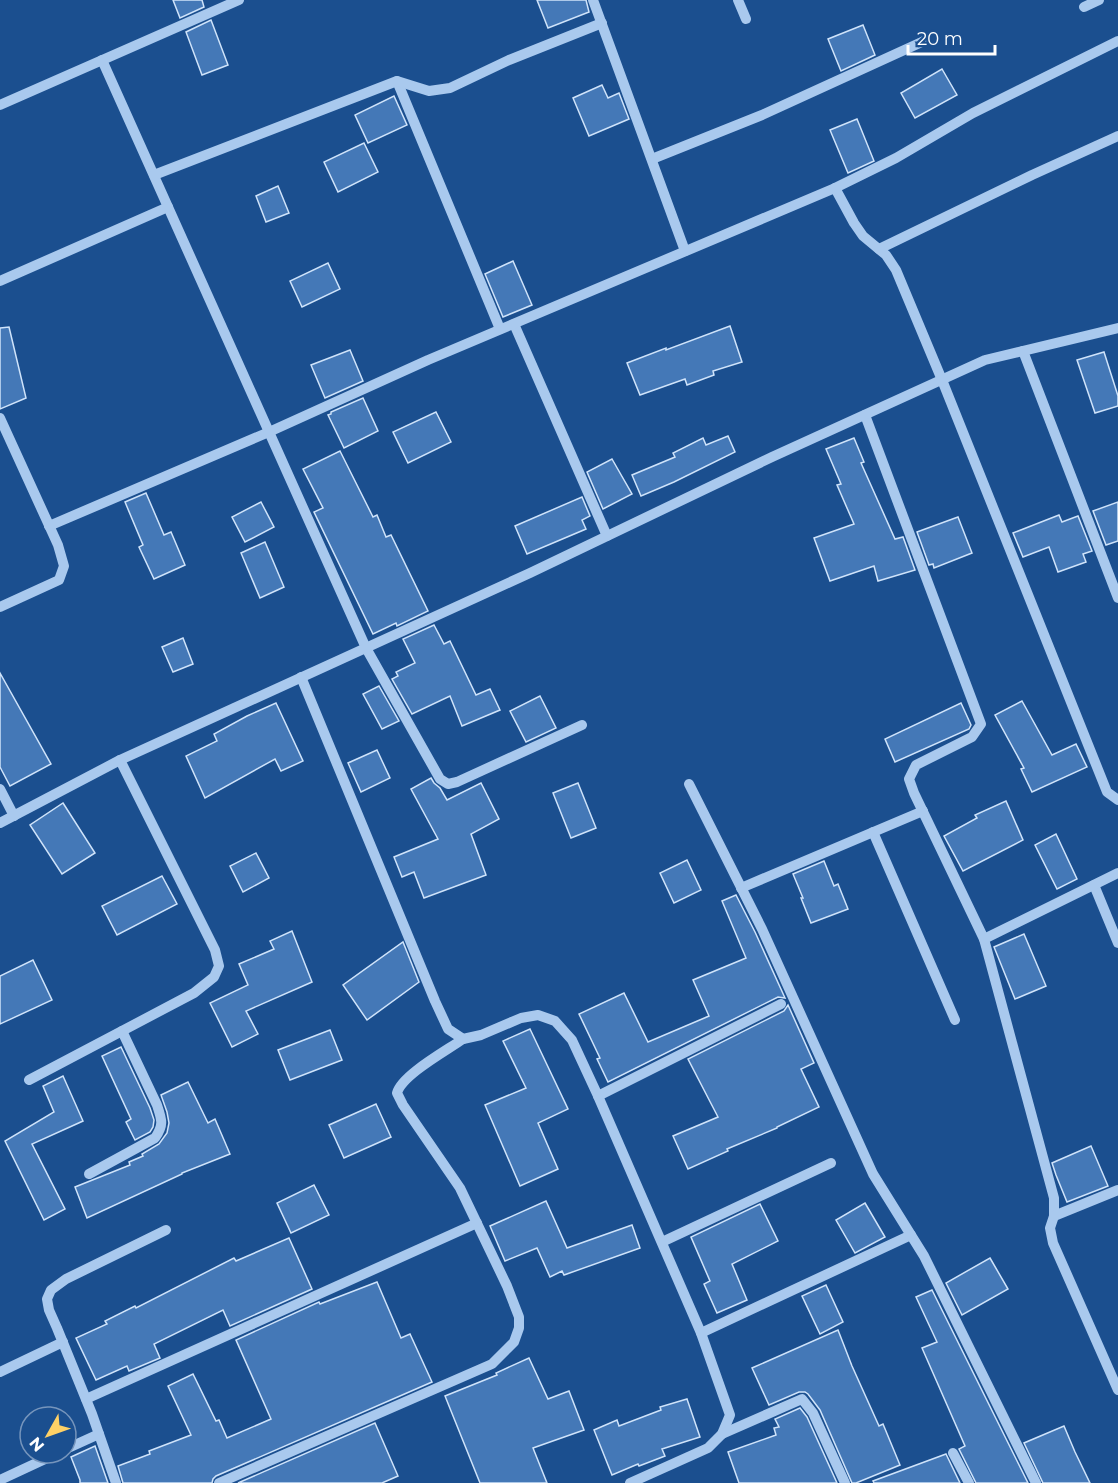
<svg xmlns="http://www.w3.org/2000/svg" width="1118" height="1483" viewBox="0 0 1118 1483" font-family="Montserrat,sans-serif">
  <rect width="100%" height="100%" fill="#1b4f8f"/>
  <!-- building -->
  <g fill="#4478b7" stroke="#cfe3fa" stroke-width="1.5">
    <polygon points="173,0 202,0 204,7 180,18"/>
    <polygon points="537,0 586,0 589,12 548,28"/>
    <polygon points="211,20 228,65 202,75 186,32"/>
    <polygon points="863,25 875,55 841,71 828,39"/>
    <polygon points="942,69 957,95 915,118 901,93"/>
    <polygon points="602,85 608,98 619,93 629,119 589,136 573,98"/>
    <polygon points="394,96 407,125 368,143 355,115"/>
    <polygon points="857,119 874,161 848,173 830,130"/>
    <polygon points="364,143 378,172 338,192 324,162"/>
    <polygon points="278,186 289,213 266,222 256,196"/>
    <polygon points="513,261 532,305 503,317 485,274"/>
    <polygon points="328,263 340,289 302,307 290,281"/>
    <polygon points="730,326 742,362 713,371 714,375 687,385 685,379 640,395 627,363 666,348 666,350"/>
    <polygon points="9,327 26,398 0,409 0,328"/>
    <polygon points="350,350 363,381 325,398 311,365"/>
    <polygon points="1104,352 1118,396 1118,406 1095,413 1077,360"/>
    <polygon points="363,398 378,431 344,448 328,415 331,414 331,412"/>
    <polygon points="436,412 451,442 408,463 393,432"/>
    <polygon points="728,436 735,452 674,482 641,496 632,475 675,457 673,453 703,438 706,445"/>
    <polygon points="854,438 864,462 861,463 895,539 903,537 915,570 878,581 874,566 830,581 814,538 854,524 837,485 841,484 826,449"/>
    <polygon points="340,451 373,517 377,515 386,537 391,535 428,611 397,626 396,623 373,634 314,512 323,508 303,469"/>
    <polygon points="612,459 632,494 603,509 587,472"/>
    <polygon points="146,493 164,535 171,532 185,565 154,579 139,547 143,545 125,502"/>
    <polygon points="582,497 590,516 582,520 586,529 527,554 515,526"/>
    <polygon points="261,502 274,527 245,542 232,517"/>
    <polygon points="1118,502 1118,541 1106,545 1093,511"/>
    <polygon points="1059,515 1062,522 1078,516 1092,551 1083,554 1086,562 1058,572 1049,547 1023,557 1013,533"/>
    <polygon points="958,517 972,553 934,568 933,564 929,565 917,532"/>
    <polygon points="265,542 284,587 260,598 241,553"/>
    <polygon points="434,625 444,644 450,641 476,695 490,689 500,710 462,726 450,696 412,714 392,679 398,676 396,672 415,663 403,639"/>
    <polygon points="183,638 193,664 173,672 162,647"/>
    <polygon points="0,673 51,764 10,786 0,767"/>
    <polygon points="379,686 399,721 382,729 363,694"/>
    <polygon points="540,696 556,728 526,742 510,711"/>
    <polygon points="1022,701 1052,755 1076,744 1087,767 1032,792 1021,769 1024,768 995,715"/>
    <polygon points="276,703 303,761 281,771 275,759 205,798 186,756 217,741 214,734 247,716"/>
    <polygon points="961,703 971,725 969,729 895,762 885,739"/>
    <polygon points="377,750 390,778 361,792 348,763"/>
    <polygon points="431,778 434,783 440,788 447,800 481,783 499,819 471,834 486,875 424,898 414,872 402,877 394,857 438,839 411,789"/>
    <polygon points="578,783 596,828 571,838 553,793"/>
    <polygon points="1006,801 1023,840 963,871 944,836 977,818 975,815"/>
    <polygon points="63,803 95,853 62,874 30,825"/>
    <polygon points="1056,834 1077,879 1057,889 1035,845"/>
    <polygon points="256,853 269,878 243,892 230,866"/>
    <polygon points="687,860 701,890 674,903 660,873"/>
    <polygon points="824,861 834,886 838,884 848,909 811,923 801,898 803,898 793,874"/>
    <polygon points="162,876 177,904 117,935 102,906"/>
    <polygon points="736,895 755,932 785,998 778,997 608,1082 597,1059 600,1058 579,1014 624,993 648,1042 709,1016 693,980 746,958 722,901"/>
    <polygon points="292,931 312,982 246,1011 258,1034 232,1047 210,1003 248,985 239,964 274,949 270,941"/>
    <polygon points="1024,934 1046,986 1015,999 994,947"/>
    <polygon points="403,942 419,982 367,1020 343,985"/>
    <polygon points="33,960 52,1000 0,1024 0,976"/>
    <polygon points="788,1005 814,1063 801,1069 819,1107 777,1127 777,1128 727,1149 728,1151 688,1169 673,1136 718,1117 688,1059 784,1011"/>
    <polygon points="530,1029 568,1109 538,1123 558,1169 520,1186 485,1105 526,1088 503,1041"/>
    <polygon points="330,1030 342,1060 290,1080 278,1050"/>
    <polygon points="121,1047 150,1108 154,1120 153,1127 150,1132 135,1140 126,1122 131,1119 102,1056"/>
    <polygon points="63,1076 83,1121 32,1144 65,1209 44,1220 5,1141 54,1112 43,1086"/>
    <polygon points="188,1082 208,1123 215,1119 230,1154 182,1173 182,1174 87,1218 75,1187 130,1165 129,1162 143,1156 142,1154 159,1144 167,1133 169,1123 167,1112 161,1095"/>
    <polygon points="376,1104 391,1137 344,1158 329,1125"/>
    <polygon points="1091,1146 1108,1186 1067,1202 1056,1175 1052,1163"/>
    <polygon points="314,1185 329,1215 291,1233 277,1203"/>
    <polygon points="546,1201 567,1248 632,1225 640,1248 564,1275 562,1271 550,1277 537,1248 505,1261 490,1226"/>
    <polygon points="865,1203 885,1237 855,1253 836,1220"/>
    <polygon points="760,1204 778,1241 732,1264 747,1300 717,1313 704,1284 710,1281 691,1237"/>
    <polygon points="289,1238 312,1289 230,1326 223,1310 154,1344 160,1358 129,1371 127,1366 96,1380 76,1338 107,1324 105,1321 135,1306 136,1308 234,1258 236,1261"/>
    <polygon points="990,1258 1008,1289 962,1315 946,1283"/>
    <polygon points="377,1282 401,1338 410,1334 432,1382 216,1476 213,1479 212,1483 123,1483 118,1466 150,1454 149,1451 191,1435 168,1386 193,1374 216,1421 219,1420 227,1438 271,1419 236,1340 319,1302 320,1304"/>
    <polygon points="826,1285 843,1322 820,1334 802,1296"/>
    <polygon points="932,1290 1028,1483 976,1483 959,1449 965,1446 922,1348 937,1342 916,1297"/>
    <polygon points="838,1330 852,1366 879,1426 883,1424 900,1465 856,1483 852,1483 820,1410 808,1394 805,1392 799,1392 769,1405 752,1368"/>
    <polygon points="529,1358 548,1399 569,1391 584,1430 533,1448 547,1483 480,1483 445,1396 497,1375 496,1373"/>
    <polygon points="687,1399 700,1437 662,1449 665,1456 639,1466 638,1464 612,1475 594,1430 617,1420 619,1426 661,1410 660,1407"/>
    <polygon points="800,1408 807,1417 837,1483 739,1483 728,1452 776,1435 774,1428 779,1427 775,1419"/>
    <polygon points="375,1423 398,1476 382,1483 238,1483"/>
    <polygon points="1064,1426 1075,1452 1090,1483 1043,1483 1024,1443"/>
    <polygon points="95,1446 108,1483 80,1483 80,1480 71,1457"/>
    <polygon points="946,1454 960,1483 874,1483 873,1481"/>
  </g>
  <g fill="none" stroke-linecap="round" stroke-linejoin="round">
    <!-- minor -->
    <g stroke="#a9c9ee" stroke-width="10">
      <polyline points="593,0 685,251"/>
      <polyline points="738,0 746,19"/>
      <polyline points="1084,7 1099,0"/>
      <polyline points="102,60 366,648 440,779 448,784 457,782 582,725"/>
      <polyline points="397,81 500,329"/>
      <polyline points="0,105 239,0"/>
      <polyline points="652,159 762,115 924,41"/>
      <polyline points="154,175 397,81 429,91 450,88 509,60 602,23"/>
      <polyline points="835,188 854,223 863,236 886,255 896,270 942,380 1107,792 1118,800"/>
      <polyline points="879,249 1032,175 1118,136"/>
      <polyline points="0,281 168,207"/>
      <polyline points="514,324 607,536"/>
      <polyline points="1023,351 1118,598"/>
      <polyline points="865,415 981,724 972,737 916,765 909,779 914,793 984,939 1054,1198 1054,1216 1050,1228 1053,1243 1118,1390"/>
      <polyline points="0,418 58,545 64,566 59,580 0,607"/>
      <polyline points="49,526 269,432 428,360 835,188 896,158 973,113 1118,41"/>
      <polyline points="301,677 435,1001 448,1029 463,1039 481,1035 521,1018 538,1015 555,1021 572,1040 598,1096 701,1333 730,1415 722,1434 708,1448 630,1483"/>
      <polyline points="689,784 762,929 873,1174 924,1256 1036,1483"/>
      <polyline points="0,789 14,816"/>
      <polyline points="0,823 120,760 530,573 772,457 985,360 1118,328"/>
      <polyline points="873,832 955,1020"/>
      <polyline points="1094,885 1118,943"/>
      <polyline points="741,888 923,811"/>
      <polyline points="984,939 1118,873"/>
      <polyline points="29,1080 194,993 214,977 219,966 215,950 120,760"/>
      <polyline points="598,1096 781,1004"/>
      <path d="M 89,1174 L 155,1138 C 164,1125 162,1120 157,1105 L 122,1031"/>
      <polyline points="1054,1216 1118,1190"/>
      <polyline points="662,1242 831,1163"/>
      <polyline points="701,1333 911,1235"/>
      <polyline points="0,1372 63,1342"/>
      <polyline points="86,1399 477,1223"/>
      <polyline points="722,1434 802,1399 813,1413 845,1483"/>
      <polyline points="66,1449 99,1434"/>
      <polyline points="953,1453 969,1483"/>
      <polyline points="0,1480 58,1453"/>
      <polyline points="116,1483 92,1414 57,1328 49,1310 47,1299 51,1290 66,1279 166,1230"/>
      <path d="M 219,1483 L 492,1364 L 514,1342 L 519,1328 L 519,1317 L 507,1286 L 460,1188 L 403,1105 L 397,1093 C 402,1075 446,1051 463,1039"/>
    </g>
  </g>
  <!-- north arrow -->
  <g transform="translate(48 1435) rotate(230)"><circle r="28" fill="#1b4f8f" stroke="#7695bc" stroke-width="1.5"/>
  <path d="M0-4.5L10 22L0 15L-10 22Z" fill="#ffd166"/>
  <text y="-9" font-size="16" font-weight="bold" text-anchor="middle" fill="#ffffff">N</text>
  </g>
  <!-- scale -->
  <path d="M908 45v9h87v-9" fill="none" stroke="#ffffff" stroke-width="3"/>
  <text x="917" y="45" font-size="18" fill="#ffffff" stroke="#1b4f8f" stroke-width="4.5" paint-order="stroke">20 m</text>
</svg>
